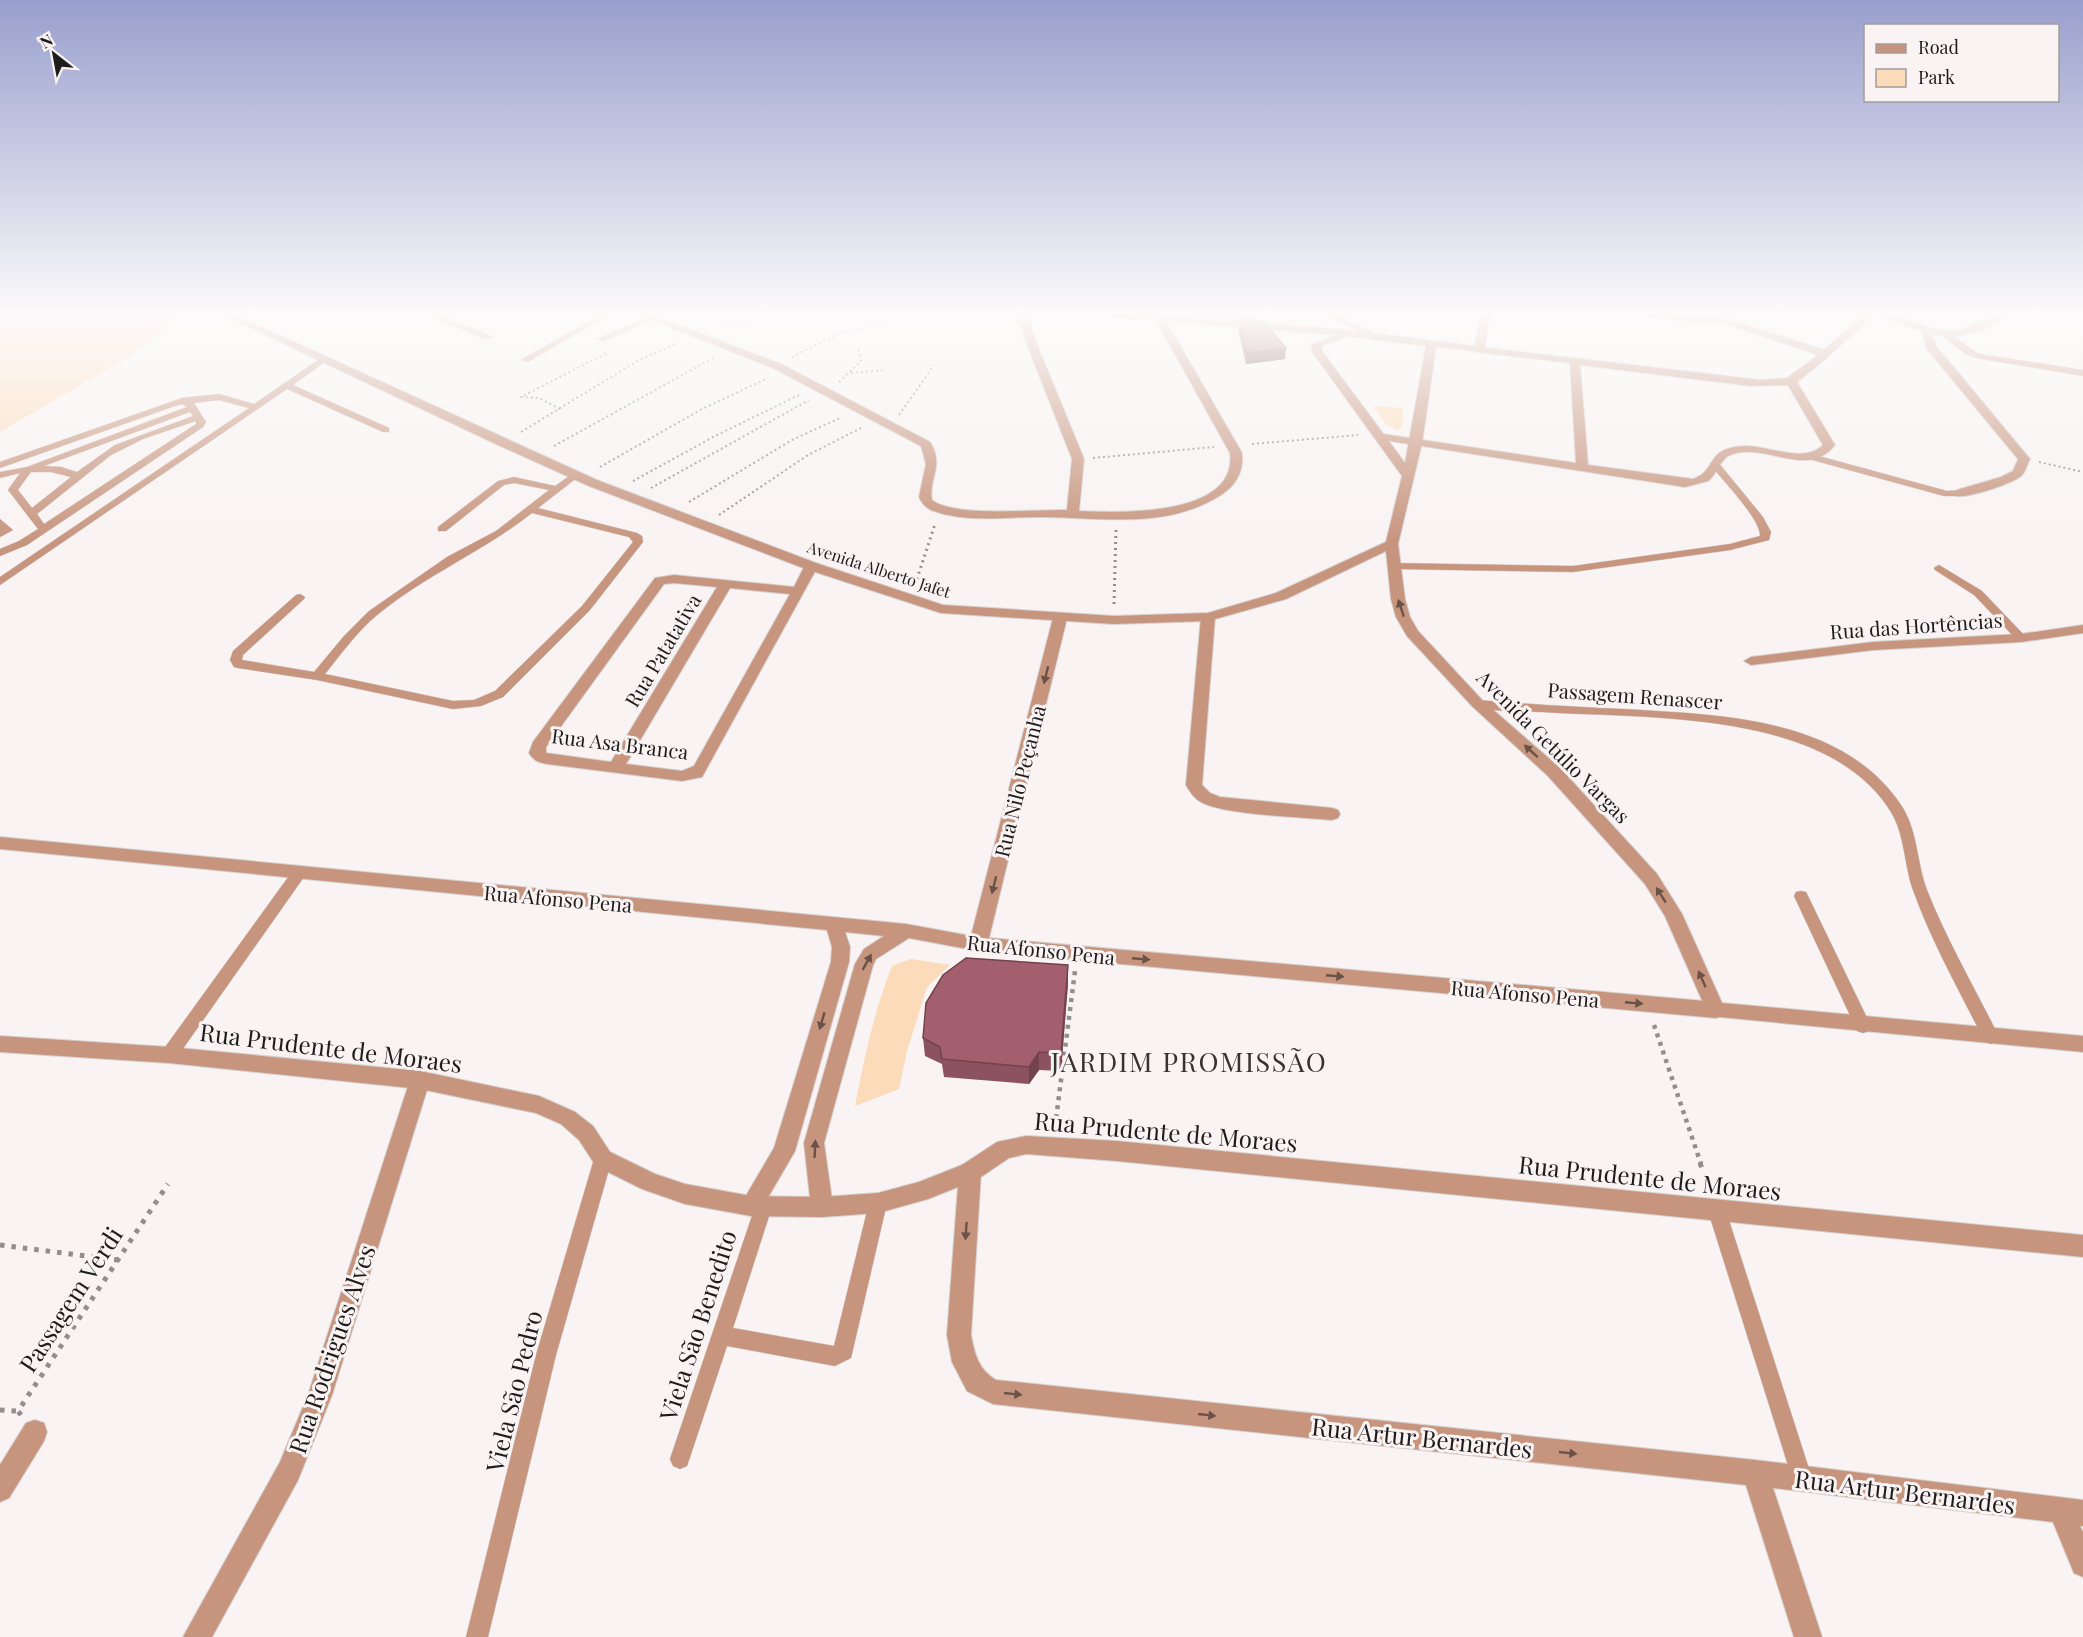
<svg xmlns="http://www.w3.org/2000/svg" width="2083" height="1637" viewBox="0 0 2083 1637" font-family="'Playfair Display',serif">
  <rect width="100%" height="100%" fill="#f9f3f3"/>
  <!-- green -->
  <g fill="#fcdbba">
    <polygon points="27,313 184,313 127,358 0,432 0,322"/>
    <polygon points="1373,406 1402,408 1403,424 1398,431 1386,424"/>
    <path d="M 911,959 L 950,965 L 927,987 L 907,1051 L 899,1089 L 855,1106 C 864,1058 874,1012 892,966 Z"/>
  </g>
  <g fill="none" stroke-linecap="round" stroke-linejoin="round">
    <defs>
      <g id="service">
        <polygon points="603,313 612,313 528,362 521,360"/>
        <polygon points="650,316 657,318 604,341 597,339"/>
        <path d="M 1943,333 C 1956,333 1968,349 1980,354 L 2083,370 L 2083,376 L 1976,358 L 1967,355 L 1943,337 Z"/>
        <path d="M 321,358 L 328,360 L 293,385 L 389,428 L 389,432 L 383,432 L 287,389 L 0,585 L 0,577 L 249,408 L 219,400 L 194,403 L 206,422 L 203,427 L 27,545 L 0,556 L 0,549 L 19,541 L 38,529 L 8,490 L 20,473 L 0,478 L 0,472 L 27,467 L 187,407 L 182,404 L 172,407 L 0,468 L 0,462 L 182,398 L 219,394 L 254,404 ZM 190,412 L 193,416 L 115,445 L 77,472 L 61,467 L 44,466 ZM 196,421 L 196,424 L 44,524 L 37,514 L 111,455 L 143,439 ZM 31,472 L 51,472 L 71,477 L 32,508 L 18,490 Z"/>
        <polygon points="1808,453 1947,491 1961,490 1966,493 1961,496 1944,496 1805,458 1803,456"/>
        <path d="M 1715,461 L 1718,462 L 1763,517 L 1771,532 L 1769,540 L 1730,550 L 1573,572 L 1393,569 L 1388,566 L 1393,563 L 1573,566 L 1730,544 L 1760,536 C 1761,519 1721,479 1710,464 Z"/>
        <path d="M 575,472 L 580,475 L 578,477 L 538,508 L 637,533 L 642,536 L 643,542 L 590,610 L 503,697 L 481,706 L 453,709 L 317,680 L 238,668 L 234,667 L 230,660 L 233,651 L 296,595 L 300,594 L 305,597 L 304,599 L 243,655 L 242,660 L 314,672 L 344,636 L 369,611 L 447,557 L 496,531 L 549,490 L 514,483 L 504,485 L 446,531 L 438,531 L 438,527 L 498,481 L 514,477 L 555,486 ZM 532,513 L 629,537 L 633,542 L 582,606 L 495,691 L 474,700 L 453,701 L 325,674 C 341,654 357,632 377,615 C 426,575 484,551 532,513 Z"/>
        <polygon points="0,519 13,530 0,537"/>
        <polygon points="1939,565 1982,591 2025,636 2025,640 2017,640 1974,595 1935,570 1934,568"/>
        <path d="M 1478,700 C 1526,704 1575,707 1623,709 C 1719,715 1844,716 1903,808 C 1918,833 1917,864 1927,890 C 1947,941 1975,988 1999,1037 L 1997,1042 L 1991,1044 L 1985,1042 C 1960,992 1932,943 1913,890 C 1904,865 1905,835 1891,812 C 1827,709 1648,719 1542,712 C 1520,711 1495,712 1474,707 L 1472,704 Z"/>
        <polygon points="299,868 304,869 306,873 304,877 175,1060 169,1062 163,1060 161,1055 163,1050 294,869"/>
        <polygon points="1801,891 1806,892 1808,896 1871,1026 1869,1031 1863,1033 1857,1031 1855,1026 1794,896 1796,892"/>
        <polygon points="603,1151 609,1153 612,1159 556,1355 488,1637 466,1637 536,1355 594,1159 597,1153"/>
        <polygon points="878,1195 884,1197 887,1203 851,1358 835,1366 727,1346 687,1466 680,1469 673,1466 670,1459 757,1201 763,1199 769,1201 772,1207 733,1328 834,1346 869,1203 872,1197"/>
        <polygon points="1717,1203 1723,1205 1726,1211 1812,1478 1809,1485 1802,1488 1795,1485 1792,1478 1708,1211 1711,1205"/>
      </g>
      <g id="minor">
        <polygon points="0,313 14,313 0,319"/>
        <polygon points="423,313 436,313 493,337 485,339"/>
        <path d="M 634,313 L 647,313 L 781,364 L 930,442 C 945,466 928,478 932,500 C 955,518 1036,509 1067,510 L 1072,459 L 1028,347 L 1017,313 L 1027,313 L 1038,347 L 1084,459 L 1079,511 C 1119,513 1238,517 1230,453 L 1156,320 L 1100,316 L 1095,313 L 1159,314 L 1347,330 L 1352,333 L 1347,336 L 1166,321 L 1242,453 C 1244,472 1236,485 1221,495 C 1168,529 1104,518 1046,517 C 1008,516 967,524 931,510 C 925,507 922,503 919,497 L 926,464 L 921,446 L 773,368 Z"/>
        <polygon points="1321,313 1333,313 1384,338 1376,340"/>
        <path d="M 1631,313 L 1660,313 L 1705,317 L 1696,313 L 1710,313 L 1824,350 L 1865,313 C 1872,313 1881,312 1888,313 C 1909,318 1929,331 1951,331 C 1972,331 1987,313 2008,313 C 1991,332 1956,340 1932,334 L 1936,346 L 2030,459 C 2027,464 2026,472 2021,476 C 2012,484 1968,498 1957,496 L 1957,490 L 2001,477 L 2013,471 L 2018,459 L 1927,349 L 1921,331 L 1874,315 L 1821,363 L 1797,382 L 1835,445 C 1807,481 1762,439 1728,456 C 1720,461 1716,475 1708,481 L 1685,487 L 1383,440 L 1377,437 L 1383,434 L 1576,463 L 1570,363 L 1476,352 L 1476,348 L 1480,347 L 1761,380 L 1787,378 L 1818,355 L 1717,321 L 1712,324 L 1636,316 ZM 1580,365 L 1751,386 L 1788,385 L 1823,445 C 1804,464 1770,446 1746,446 C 1704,447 1718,471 1693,479 L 1588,465 Z"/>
        <path d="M 811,562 L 818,566 L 702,777 L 682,781 L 547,764 C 538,762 534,761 529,753 L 533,742 L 655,578 L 674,575 L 794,587 L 806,563 ZM 674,583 L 717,587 L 611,762 L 546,753 L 546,747 L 664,584 ZM 730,588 L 790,594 L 694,766 L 682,771 L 626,764 Z"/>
        <path d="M 1208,613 L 1215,617 L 1202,785 L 1210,793 L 1220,797 L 1332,808 L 1338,810 L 1340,814 L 1338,818 L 1332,820 C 1303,817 1223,815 1201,802 C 1194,798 1190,792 1186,785 L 1201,617 Z"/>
        <polygon points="1060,614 1067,618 989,938 1716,1002 1723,1004 1726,1010 1723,1016 1716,1018 978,951 909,938 876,959 873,965 824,1143 833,1207 830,1214 822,1217 814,1214 811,1207 804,1143 855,964 864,949 884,936 845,932 850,947 849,962 795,1151 759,1213 751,1216 743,1213 740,1206 774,1148 831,962 832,947 827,930 0,849 0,837 906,924 971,936 1053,618"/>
        <polygon points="2083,625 2083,633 2021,642 1873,650 1751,665 1744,661 1751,657 1873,642 2021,634"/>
        <polygon points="420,1071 427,1074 430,1080 332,1395 298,1480 212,1637 183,1637 280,1462 308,1395 410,1080 413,1074"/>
        <path d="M 970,1162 L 978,1165 L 981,1172 L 971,1335 C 975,1355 978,1369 996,1380 L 1755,1460 L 2083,1500 L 2083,1526 L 2080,1526 L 2083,1532 L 2083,1577 L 2074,1573 L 2053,1522 L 1773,1488 L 1822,1637 L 1794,1637 L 1746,1485 L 993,1404 L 967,1391 L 952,1362 L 947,1335 L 959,1172 L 962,1165 Z"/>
        <polygon points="35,1420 44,1423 47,1432 44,1441 9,1498 0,1502 0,1465 26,1423"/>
      </g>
      <g id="tertiary">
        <path d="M 219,313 L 231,313 L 597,480 L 816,563 L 943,605 L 1114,616 L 1208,613 L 1276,593 L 1386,542 L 1402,476 L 1313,353 L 1311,345 L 1347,330 L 1475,346 L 1480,313 L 1490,313 L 1484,352 L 1436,347 L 1422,443 L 1398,544 L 1405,599 L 1410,617 L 1418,631 L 1483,701 L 1560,768 L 1657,874 L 1682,914 L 1722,1003 L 2083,1036 L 2083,1052 L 1709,1016 L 1665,916 L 1645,884 L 1548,776 L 1473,707 L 1407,636 L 1396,617 L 1391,599 L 1386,551 L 1286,599 L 1208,621 L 1114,624 L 941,613 L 806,569 L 589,486 L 498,445 ZM 1348,336 L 1426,346 L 1405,463 L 1322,351 L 1321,346 Z"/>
        <polygon points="0,1036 169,1047 420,1071 539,1096 575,1112 593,1126 610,1152 655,1174 685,1184 751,1196 822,1197 878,1193 919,1182 962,1165 997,1142 1026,1136 1117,1141 2083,1235 2083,1257 1117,1161 1026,1154 1009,1158 978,1179 928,1199 878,1213 822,1217 751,1216 685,1204 642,1189 596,1166 579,1140 561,1124 536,1113 420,1089 169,1063 0,1052"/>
      </g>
    </defs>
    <!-- service casing -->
    <use href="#service" stroke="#d6d1d1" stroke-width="1"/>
    <!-- minor casing -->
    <use href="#minor" stroke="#d6d1d1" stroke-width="2"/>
    <!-- tertiary casing -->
    <use href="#tertiary" stroke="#d6d1d1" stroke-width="2"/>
    <!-- path-far3 -->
    <g stroke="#928e8e" stroke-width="2" stroke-dasharray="2 3" stroke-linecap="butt">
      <polyline points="725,328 785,313"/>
      <polyline points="792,357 840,333 892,323"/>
      <polyline points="851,373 886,370"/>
      <polyline points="839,382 861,361 858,348"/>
      <polyline points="560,409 539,398 521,397 607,353"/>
      <polyline points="899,415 934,365"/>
      <polyline points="521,432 639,360 678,343"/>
      <polyline points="1252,444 1358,435"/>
      <polyline points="554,446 715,357"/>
      <polyline points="1093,458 1214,447"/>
      <polyline points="2039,462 2083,472"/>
      <polyline points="600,467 702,409 768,378"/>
      <polyline points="633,481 715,436 799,395"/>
      <polyline points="651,488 809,400"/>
      <polyline points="689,502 792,440 842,417"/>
      <polyline points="719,515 808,455 861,428"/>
    </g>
    <!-- path-far2 -->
    <g stroke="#928e8e" stroke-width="3" stroke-dasharray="2 4" stroke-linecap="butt">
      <polyline points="915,585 935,524"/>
      <polyline points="1114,604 1116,530"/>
    </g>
    <!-- path-far1 -->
    <g stroke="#928e8e" stroke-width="4.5" stroke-dasharray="4 5" stroke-linecap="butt">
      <polyline points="1654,1025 1701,1164"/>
      <polyline points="1055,1127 1075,971"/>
    </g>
    <!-- path -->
    <g stroke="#928e8e" stroke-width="5" stroke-dasharray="4.5 7" stroke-linecap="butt">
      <polyline points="1700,1163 1709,1188"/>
      <polyline points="0,1245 118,1260"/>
      <polyline points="0,1410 18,1411"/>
      <polyline points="21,1415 18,1411 168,1184"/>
    </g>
    <!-- service -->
    <use href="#service" fill="#c7957e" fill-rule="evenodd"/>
    <!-- minor -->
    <use href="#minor" fill="#c7957e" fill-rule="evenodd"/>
    <!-- tertiary -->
    <use href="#tertiary" fill="#c7957e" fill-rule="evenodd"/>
  </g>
  <!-- wall -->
  <g fill="#8d525f">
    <polygon points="1235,313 1253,313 1252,320 1236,318"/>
    <polygon points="1240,319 1285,359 1246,364 1238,329"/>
    <polygon points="1068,983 1061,1071 1039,1070 1029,1084 944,1077 942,1064 925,1056 923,1038"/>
  </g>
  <!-- shaded-wall -->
  <g fill="#73424d">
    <polygon points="1286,348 1285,359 1246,364 1247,353"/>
    <polygon points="1068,965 1068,983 1061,1071 1061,1053"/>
    <polygon points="1039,1052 1039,1070 1029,1084 1029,1067"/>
  </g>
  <!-- building -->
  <g fill="#a45f6e" stroke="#73424d" stroke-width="1.5">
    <polygon points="1240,319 1263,321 1286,348 1247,353"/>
    <polygon points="966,958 1068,965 1061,1053 1039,1052 1029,1067 942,1059 940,1047 923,1038 926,1003 943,975"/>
  </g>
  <!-- one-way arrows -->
  <defs><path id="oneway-solid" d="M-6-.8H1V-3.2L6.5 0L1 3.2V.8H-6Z" transform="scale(1.5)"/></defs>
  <g fill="#6a5248">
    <use href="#oneway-solid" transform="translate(1401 608) rotate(-108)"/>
    <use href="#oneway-solid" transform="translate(1046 675) rotate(104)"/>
    <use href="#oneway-solid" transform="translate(1531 751) rotate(-138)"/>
    <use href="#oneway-solid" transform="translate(994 885) rotate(104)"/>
    <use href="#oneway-solid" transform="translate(1661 895) rotate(-122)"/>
    <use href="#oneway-solid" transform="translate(1141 959) rotate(5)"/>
    <use href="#oneway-solid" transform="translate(867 962) rotate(-61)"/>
    <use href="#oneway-solid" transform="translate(1335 976) rotate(5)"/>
    <use href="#oneway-solid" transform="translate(1702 979) rotate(-114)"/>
    <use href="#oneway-solid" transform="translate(1634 1003) rotate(5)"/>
    <use href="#oneway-solid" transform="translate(822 1021) rotate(106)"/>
    <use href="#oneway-solid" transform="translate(815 1149) rotate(-87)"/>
    <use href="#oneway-solid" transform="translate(966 1231) rotate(94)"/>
    <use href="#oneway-solid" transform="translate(1013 1394) rotate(6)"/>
    <use href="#oneway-solid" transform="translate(1207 1415) rotate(6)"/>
    <use href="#oneway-solid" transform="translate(1568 1453) rotate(6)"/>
  </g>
  <!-- sky -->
  <linearGradient id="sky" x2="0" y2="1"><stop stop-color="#989fcd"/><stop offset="0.58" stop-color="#fcfafa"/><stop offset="1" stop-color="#fcfafa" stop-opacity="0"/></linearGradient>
  <rect width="2083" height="542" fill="url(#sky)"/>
  <g text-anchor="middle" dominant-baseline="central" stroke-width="6" stroke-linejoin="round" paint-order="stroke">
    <!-- far-street labels -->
    <g font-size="16" fill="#1e1c1c" stroke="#f9f3f3">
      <text transform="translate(879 569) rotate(18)">Avenida Alberto Jafet</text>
    </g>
    <!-- street labels -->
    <g font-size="20" fill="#1e1c1c" stroke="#f9f3f3">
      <text transform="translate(1916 625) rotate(-4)">Rua das Hortências</text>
      <text transform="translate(662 650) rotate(-59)">Rua Patatativa</text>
      <text transform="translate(1635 695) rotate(4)">Passagem Renascer</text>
      <text transform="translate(620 743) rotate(7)">Rua Asa Branca</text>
      <text transform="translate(1554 746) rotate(45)">Avenida Getúlio Vargas</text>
      <text transform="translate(1019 781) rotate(-76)">Rua Nilo Peçanha</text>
      <text transform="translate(558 898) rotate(5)">Rua Afonso Pena</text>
      <text transform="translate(1041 949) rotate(6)">Rua Afonso Pena</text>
      <text transform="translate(1525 993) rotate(5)">Rua Afonso Pena</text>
    </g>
    <!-- near-street labels -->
    <g font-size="24" fill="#1e1c1c" stroke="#f9f3f3">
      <text transform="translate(331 1047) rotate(7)">Rua Prudente de Moraes</text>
      <text transform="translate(1166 1131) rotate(5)">Rua Prudente de Moraes</text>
      <text transform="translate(1650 1177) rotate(6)">Rua Prudente de Moraes</text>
      <text transform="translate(70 1299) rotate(-57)">Passagem Verdi</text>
      <text transform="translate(697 1325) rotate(-72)">Viela São Benedito</text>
      <text transform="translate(331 1349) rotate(-71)">Rua Rodrigues Alves</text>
      <text transform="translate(513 1391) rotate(-76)">Viela São Pedro</text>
      <text transform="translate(1422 1437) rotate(6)">Rua Artur Bernardes</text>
      <text transform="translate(1905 1491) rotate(7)">Rua Artur Bernardes</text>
    </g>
    <!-- near-quarter labels -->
    <g font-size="27" letter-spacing="1.5" fill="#373333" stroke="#f9f3f3">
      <text x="1189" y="1061">JARDIM PROMISSÃO</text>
    </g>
  </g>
  <!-- legend -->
  <rect x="1864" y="24" width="195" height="78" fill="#f9f3f3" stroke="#a19d9d" stroke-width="1.5"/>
  <rect x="1876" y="44" width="30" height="9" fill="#c7957e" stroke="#a19d9d" stroke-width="1.5"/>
  <text x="1918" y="54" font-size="18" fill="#1e1c1c">Road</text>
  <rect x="1876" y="69" width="30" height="18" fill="#fcdbba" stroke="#a19d9d" stroke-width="1.5"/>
  <text x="1918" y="84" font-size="18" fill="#1e1c1c">Park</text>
  <!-- north arrow -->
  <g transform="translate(54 54) rotate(329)" stroke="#f9f3f3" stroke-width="4.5" paint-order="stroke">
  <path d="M0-4.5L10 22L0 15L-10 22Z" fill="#1e1c1c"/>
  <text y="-9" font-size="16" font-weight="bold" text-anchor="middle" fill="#1e1c1c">N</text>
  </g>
</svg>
